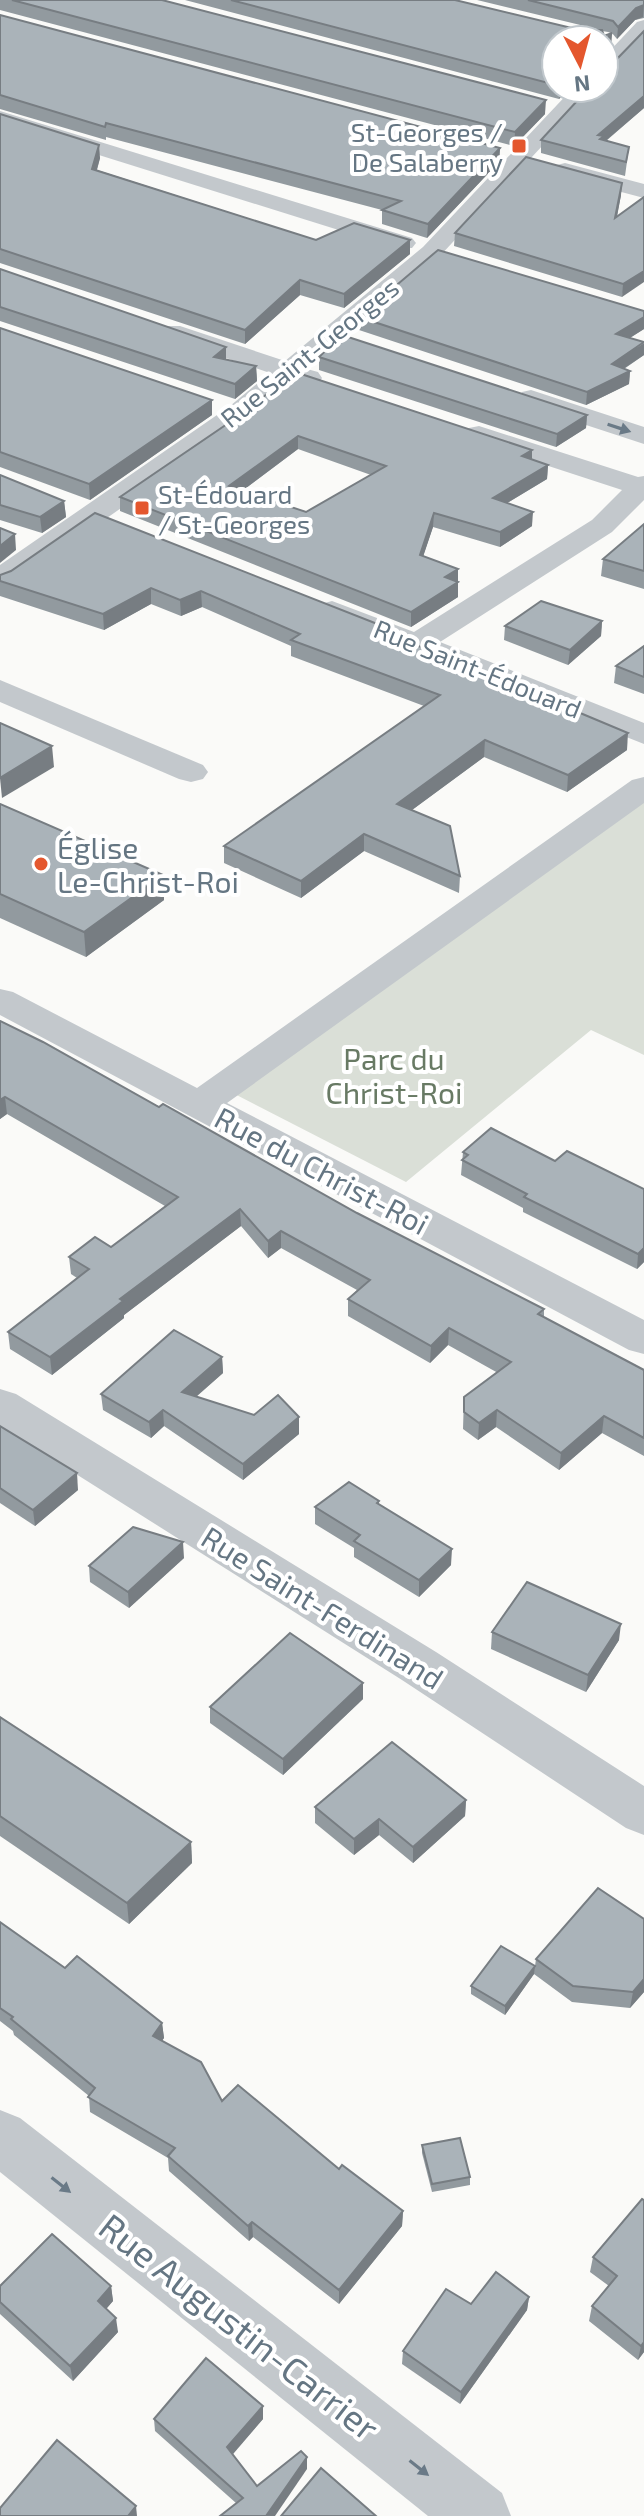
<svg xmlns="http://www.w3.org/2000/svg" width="644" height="2516" viewBox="0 0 644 2516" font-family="'Exo 2',sans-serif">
  <rect width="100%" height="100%" fill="#fafaf8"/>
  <!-- green -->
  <polygon fill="#dadfd7" points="644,784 644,1055 591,1030 406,1182 223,1088"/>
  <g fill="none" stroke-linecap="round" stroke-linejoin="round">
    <!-- minor -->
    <g fill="#c3c8cc" fill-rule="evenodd">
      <polygon points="644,20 644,38 611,73 604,75 604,57 637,22"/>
      <polygon points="573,88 596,88 439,257 307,369 318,372 322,378 318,384 309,386 293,381 250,418 11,585 0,588 0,565 230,406 270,373 162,336 158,331 162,326 180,326 285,361 423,247"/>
      <polygon points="0,111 412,238 416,243 412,248 396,248 0,124"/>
      <polygon points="565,163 644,184 644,198 557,175 554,170 557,165"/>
      <polygon points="531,390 644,427 644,444 522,404 518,398 522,392"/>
      <polygon points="479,426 638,477 644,476 644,500 612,532 440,642 644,723 644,744 321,616 317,610 321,604 332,601 414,632 592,520 622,490 469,440 465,434 469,428"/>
      <polygon points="0,680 203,765 208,772 203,779 191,782 179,779 0,702"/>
      <polygon points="644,777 644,803 227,1103 644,1320 644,1354 629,1350 0,1015 0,989 13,992 197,1088 632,780"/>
      <polygon points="0,1389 16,1394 436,1652 644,1786 644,1835 626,1828 402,1680 0,1426"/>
      <polygon points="0,2110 20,2118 502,2493 511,2516 428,2516 0,2172"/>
    </g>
  </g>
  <!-- wall -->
  <g fill="#929a9f" fill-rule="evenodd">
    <polygon points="0,0 162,0 545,114 514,146 0,10"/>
    <path d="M 185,0 L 455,0 L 580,30 L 601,30 L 477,0 L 644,0 L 644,18 L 635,20 L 617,39 L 612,33 L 611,45 L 604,53 L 604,40 L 556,40 L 556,88 L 570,88 L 559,99 ZM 602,31 L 608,32 L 611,33 L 604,36 Z"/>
    <polygon points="0,15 500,148 499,162 427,238 382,224 382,210 106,137 106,140 0,109"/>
    <polygon points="644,31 644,108 606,141 629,147 625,176 541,153 541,140 604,88 606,65 613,63"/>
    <polygon points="0,114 100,158 97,170 316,240 410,254 344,308 300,295 245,344 0,263"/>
    <polygon points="621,195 617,217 644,197 622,297 454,246 455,233"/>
    <polygon points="0,269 226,347 226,360 256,366 257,381 235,399 0,321"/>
    <polygon points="644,311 644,329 630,338 644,355 624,369 630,371 629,384 586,405 359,330 359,317"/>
    <polygon points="0,328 212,415 90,500 0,467"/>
    <polygon points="319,357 587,415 586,428 556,447 319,370"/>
    <path d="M 252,407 L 548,465 L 547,479 L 507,503 L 532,526 L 500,547 L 433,527 L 423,556 L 458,569 L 458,597 L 411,627 L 120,511 L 120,497 ZM 298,449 L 371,475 L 306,512 L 242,491 Z"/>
    <polygon points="0,475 64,501 66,517 42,533 0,520"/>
    <polygon points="95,513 385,627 385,632 555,709 627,750 567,792 484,757 412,810 460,876 459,893 364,851 301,898 224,863 224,846 424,706 291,656 291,646 202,607 181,616 151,604 104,630 0,596 0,575 11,571"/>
    <polygon points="644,524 644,589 601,576 603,559"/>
    <polygon points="602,621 601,636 568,665 504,640 505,626"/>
    <polygon points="644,646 644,694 614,683 616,666"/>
    <polygon points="0,804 163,875 164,900 86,957 0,918"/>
    <polygon points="0,1021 357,1213 544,1309 544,1317 644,1370 644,1456 602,1433 559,1470 496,1427 478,1440 463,1429 464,1397 498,1373 448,1345 430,1363 348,1316 348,1299 357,1290 281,1248 268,1258 241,1226 124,1315 124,1318 52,1375 10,1349 8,1332 77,1278 71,1274 69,1257 111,1247 165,1206 7,1114 0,1119"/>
    <polygon points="463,1152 555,1161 644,1189 644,1262 637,1269 523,1212 523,1208 461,1175"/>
    <polygon points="222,1357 223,1373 196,1397 299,1434 243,1480 164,1426 151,1438 103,1410 101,1394"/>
    <polygon points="0,1426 78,1490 35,1526 0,1503"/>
    <polygon points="379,1501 379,1505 451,1565 419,1597 354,1557 354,1548 315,1524 315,1507"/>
    <polygon points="184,1558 129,1608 90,1582 89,1566"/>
    <polygon points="492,1632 619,1640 586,1692 491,1649"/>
    <polygon points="363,1683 363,1699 283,1775 210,1723 210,1707"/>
    <polygon points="0,1717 191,1842 192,1863 129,1924 0,1836"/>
    <polygon points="466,1800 465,1816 413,1863 379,1835 354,1855 315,1823 315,1807"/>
    <polygon points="644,1919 644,1992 630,2008 572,2002 534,1974 505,2015 471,1994 471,1986 535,1966 536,1959"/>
    <polygon points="0,1922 65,1968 162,2023 164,2038 162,2040 222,2101 339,2169 403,2211 402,2226 339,2304 253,2237 249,2241 169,2171 168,2158 90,2112 89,2096 14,2035 13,2031 0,2021"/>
    <polygon points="422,2145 470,2177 470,2185 432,2192 422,2153"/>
    <polygon points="642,2199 644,2352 638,2360 589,2321 592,2306 609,2286 590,2272 593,2257"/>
    <polygon points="0,2286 111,2286 113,2301 106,2309 118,2332 73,2381 0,2314"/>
    <polygon points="529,2297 527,2310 460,2404 402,2364 403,2351 471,2304"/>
    <polygon points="154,2419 263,2419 232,2454 257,2486 307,2469 236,2503 155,2431"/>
  </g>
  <!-- shaded-wall -->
  <g fill="#777d82">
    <polygon points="644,5 643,17 635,20 617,39 618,27 636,8"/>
    <polygon points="612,33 611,45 604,53 604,42"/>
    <polygon points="560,88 570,88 559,99"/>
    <polygon points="644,96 644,108 603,143 598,135"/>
    <polygon points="546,100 545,114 514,146 515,132"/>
    <polygon points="99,145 100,158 93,183 92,169"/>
    <polygon points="500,148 499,162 427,238 428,224"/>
    <polygon points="622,183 621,195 614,231 615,218"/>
    <polygon points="410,240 410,254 344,308 344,294"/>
    <polygon points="644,271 644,282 622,297 623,284"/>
    <polygon points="300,280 300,295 245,344 245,330"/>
    <polygon points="644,317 644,329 615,347 616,334"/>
    <polygon points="644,343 644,355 611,377 612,364"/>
    <polygon points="226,347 226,362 214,357"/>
    <polygon points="256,366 257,381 235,399 235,384"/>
    <polygon points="630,371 629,384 586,405 587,392"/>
    <polygon points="212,400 212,415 90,500 89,484"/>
    <polygon points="587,415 586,428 556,447 557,434"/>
    <polygon points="298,436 298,449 230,500 229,486"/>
    <polygon points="532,450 532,463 522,456"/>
    <polygon points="548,465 547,479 492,512 493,498"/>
    <polygon points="64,501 66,517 42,533 40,517"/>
    <polygon points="533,512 532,526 500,547 500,532"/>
    <polygon points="434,513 433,527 419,569 420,555"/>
    <polygon points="15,534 16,550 0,563 0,546"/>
    <polygon points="458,569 458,597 411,627 411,612 445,577"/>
    <polygon points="151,588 151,604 104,630 103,614"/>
    <polygon points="201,591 202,607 181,616 180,600"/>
    <polygon points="602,621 601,636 568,665 570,650"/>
    <polygon points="628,733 627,750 567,792 568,775"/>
    <polygon points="485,740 484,757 397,821 397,804"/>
    <polygon points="52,746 54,767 2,798 0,778"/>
    <polygon points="364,834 364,851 301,898 301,881"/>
    <polygon points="163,875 164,900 86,957 84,932"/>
    <polygon points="5,1097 7,1114 0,1119 0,1100"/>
    <polygon points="240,1209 241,1226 124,1315 124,1318 52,1375 50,1357 120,1299"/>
    <polygon points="281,1231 281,1248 268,1258 268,1241"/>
    <polygon points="644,1248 644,1262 637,1269 638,1254"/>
    <polygon points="449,1328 448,1345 430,1363 431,1346"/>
    <polygon points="222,1357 223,1373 183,1408 182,1392"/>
    <polygon points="163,1410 164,1426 151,1438 149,1422"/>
    <polygon points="497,1410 496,1427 478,1440 479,1423"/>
    <polygon points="604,1416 602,1433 559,1470 561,1453"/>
    <polygon points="299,1417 299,1434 243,1480 243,1464"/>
    <polygon points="77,1473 78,1490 35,1526 33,1510"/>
    <polygon points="183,1542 184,1558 129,1608 128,1592"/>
    <polygon points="452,1549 451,1565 419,1597 419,1580"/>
    <polygon points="621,1624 619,1640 586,1692 588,1675"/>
    <polygon points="363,1683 363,1699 283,1775 283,1759"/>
    <polygon points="466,1800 465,1816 413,1863 413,1847"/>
    <polygon points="379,1819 379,1835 354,1855 354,1839"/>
    <polygon points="191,1842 192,1863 129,1924 127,1903"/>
    <polygon points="535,1966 534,1974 505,2015 505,2006"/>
    <polygon points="644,1979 644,1992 630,2008 633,1992"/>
    <polygon points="162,2023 164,2038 155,2051 153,2036"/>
    <polygon points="403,2211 402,2226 339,2304 339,2290"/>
    <polygon points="252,2222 253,2237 249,2241 248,2226"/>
    <polygon points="111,2286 113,2301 100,2316 98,2301"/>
    <polygon points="529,2297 527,2310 460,2404 461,2392"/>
    <polygon points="116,2318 118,2332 73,2381 70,2366"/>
    <polygon points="644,2342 644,2352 638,2360 641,2346"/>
    <polygon points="263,2406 263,2419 228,2460 227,2447"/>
    <polygon points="307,2457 307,2469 275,2516 266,2516"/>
    <polygon points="136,2506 137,2516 128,2516"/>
  </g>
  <!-- building -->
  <g fill="#aab3b9" stroke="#777d82" stroke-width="2" fill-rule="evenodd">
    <polygon points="12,0 162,0 546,100 515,132"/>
    <polygon points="231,0 455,0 580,30 602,30 604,36 612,33 604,42 604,40 556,40 556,85"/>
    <polygon points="528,0 644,0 644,5 636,8 618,27 613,21"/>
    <polygon points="0,15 500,148 428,224 382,210 401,201 106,123 105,127 0,95"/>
    <polygon points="644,31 644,96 598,135 604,136 600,139 629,147 626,162 541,140 589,88 604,88 604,64 606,65 613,63"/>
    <polygon points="0,114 99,145 92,169 316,240 354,223 410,240 344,294 300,280 245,330 0,249"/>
    <polygon points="526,157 622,183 615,218 644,197 644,271 623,284 455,233"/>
    <polygon points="438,250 644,311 644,317 616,334 644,342 612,364 630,371 587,392 359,317"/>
    <polygon points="0,269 226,347 214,357 256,366 235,384 0,307"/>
    <polygon points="0,328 212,400 89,484 0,452"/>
    <polygon points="342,335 587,415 557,434 319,357"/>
    <path d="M 301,374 L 532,450 L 522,456 L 548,465 L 493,498 L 533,512 L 500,532 L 434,513 L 420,555 L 458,569 L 445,577 L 458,582 L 411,612 L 120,497 L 252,407 L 288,375 L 298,377 ZM 298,436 L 386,466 L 306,512 L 229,486 Z"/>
    <polygon points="0,475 64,501 40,517 0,505"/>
    <polygon points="95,513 385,627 380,630 546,699 555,709 561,705 628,733 568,775 485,740 397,804 450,826 460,876 364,834 301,881 224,846 440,695 291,640 300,634 201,591 180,600 151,588 103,614 0,581 0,575 11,571"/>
    <polygon points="644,524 644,571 603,559"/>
    <polygon points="0,528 15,534 0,546"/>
    <polygon points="541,601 602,621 570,650 505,626"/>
    <polygon points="644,646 644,677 616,666"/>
    <polygon points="0,723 52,746 0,778"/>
    <polygon points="0,804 163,875 84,932 0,894"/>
    <polygon points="0,1021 43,1042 159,1107 163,1104 357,1213 544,1309 538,1314 644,1370 644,1438 604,1416 561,1453 497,1410 479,1423 464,1412 464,1397 511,1362 449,1328 431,1346 348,1299 370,1280 281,1231 268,1241 240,1209 120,1299 123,1301 50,1357 8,1332 89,1269 69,1257 95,1237 111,1247 178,1197 5,1097 0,1100"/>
    <polygon points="491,1128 555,1161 567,1151 644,1189 644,1248 638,1254 524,1197 527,1194 462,1160 468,1155 463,1152"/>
    <polygon points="174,1330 222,1357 182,1392 254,1415 278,1395 299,1417 243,1464 163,1410 149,1422 101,1394"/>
    <polygon points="0,1426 77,1473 33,1510 0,1488"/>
    <polygon points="349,1482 379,1501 377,1503 452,1549 419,1580 354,1541 360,1535 315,1507"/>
    <polygon points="133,1527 183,1542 128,1592 89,1566"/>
    <polygon points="527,1582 621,1624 588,1675 492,1632"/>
    <polygon points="290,1633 363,1683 283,1759 210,1707"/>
    <polygon points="0,1717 191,1842 127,1903 0,1816"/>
    <polygon points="392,1742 466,1800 413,1847 379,1819 354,1839 315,1807"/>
    <polygon points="598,1888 644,1919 644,1979 633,1992 573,1986 536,1959"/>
    <polygon points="0,1922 65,1968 77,1956 162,2023 153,2036 201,2062 222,2101 238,2085 339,2169 342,2165 403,2211 339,2290 252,2222 248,2226 168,2156 175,2148 88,2097 95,2088 11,2019 13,2017 0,2008"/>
    <polygon points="501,1946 535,1966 505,2006 471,1986"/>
    <polygon points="460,2138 470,2177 432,2184 422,2145"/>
    <polygon points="642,2199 644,2200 644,2342 641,2346 592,2306 617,2276 593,2257"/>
    <polygon points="52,2234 111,2286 98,2301 116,2318 70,2366 0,2302 0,2286"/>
    <polygon points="496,2272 529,2297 461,2392 403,2351 446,2289 471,2304"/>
    <polygon points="206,2358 263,2406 227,2447 257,2486 301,2451 307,2457 266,2516 220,2516 243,2498 154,2419"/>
    <polygon points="57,2440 136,2506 128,2516 0,2516 0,2508"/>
    <polygon points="321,2468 376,2516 281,2516"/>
  </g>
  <!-- one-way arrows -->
  <defs><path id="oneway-solid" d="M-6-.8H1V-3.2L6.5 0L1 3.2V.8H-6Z" transform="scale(2)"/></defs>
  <g fill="#6a7a87">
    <use href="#oneway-solid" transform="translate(619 428) rotate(18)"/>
    <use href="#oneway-solid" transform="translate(61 2185) rotate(38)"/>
    <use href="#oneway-solid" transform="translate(419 2468) rotate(38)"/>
  </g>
  <!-- markers -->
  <g fill="#e4572e" stroke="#fff" stroke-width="3">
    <rect x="511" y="138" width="16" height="16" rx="4"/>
    <rect x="134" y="500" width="16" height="16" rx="4"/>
    <circle cx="41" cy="864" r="8"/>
  </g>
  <g text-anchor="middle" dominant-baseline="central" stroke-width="8" stroke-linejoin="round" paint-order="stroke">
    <!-- far-poi labels -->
    <g font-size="26" fill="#657683" stroke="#fff" text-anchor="end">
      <text x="503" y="131">St-Georges /<tspan x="503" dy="30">De Salaberry</tspan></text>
      <text x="158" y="493" text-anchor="start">St-Édouard<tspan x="158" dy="30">/ St-Georges</tspan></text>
    </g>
    <!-- far-street labels -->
    <g font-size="26" fill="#657683" stroke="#fff">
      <text transform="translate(309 352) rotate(-39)">Rue Saint-Georges</text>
      <text transform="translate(478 668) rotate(22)">Rue Saint-Édouard</text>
    </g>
    <!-- poi labels -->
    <g font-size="30" fill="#657683" stroke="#fff" text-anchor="start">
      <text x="57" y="847">Église<tspan x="57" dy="34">Le-Christ-Roi</tspan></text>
    </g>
    <!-- park labels -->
    <g font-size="30" fill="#687a64" stroke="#fff">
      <text x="394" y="1058">Parc du<tspan x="394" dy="34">Christ-Roi</tspan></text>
    </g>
    <!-- street labels -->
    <g font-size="30" fill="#657683" stroke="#fff">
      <text transform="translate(322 1170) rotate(28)">Rue du Christ-Roi</text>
      <text transform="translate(323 1607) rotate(32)">Rue Saint-Ferdinand</text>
    </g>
    <!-- near-street labels -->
    <g font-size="36" fill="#657683" stroke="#fff">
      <text transform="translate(240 2326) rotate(38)">Rue Augustin-Carrier</text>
    </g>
  </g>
  <!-- north arrow -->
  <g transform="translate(580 64) rotate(174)"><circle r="38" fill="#ffffff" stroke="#c1c8cd" stroke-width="2"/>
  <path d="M0-6L14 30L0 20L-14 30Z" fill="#e4572e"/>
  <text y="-12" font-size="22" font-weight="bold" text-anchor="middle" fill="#657683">N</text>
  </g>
</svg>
